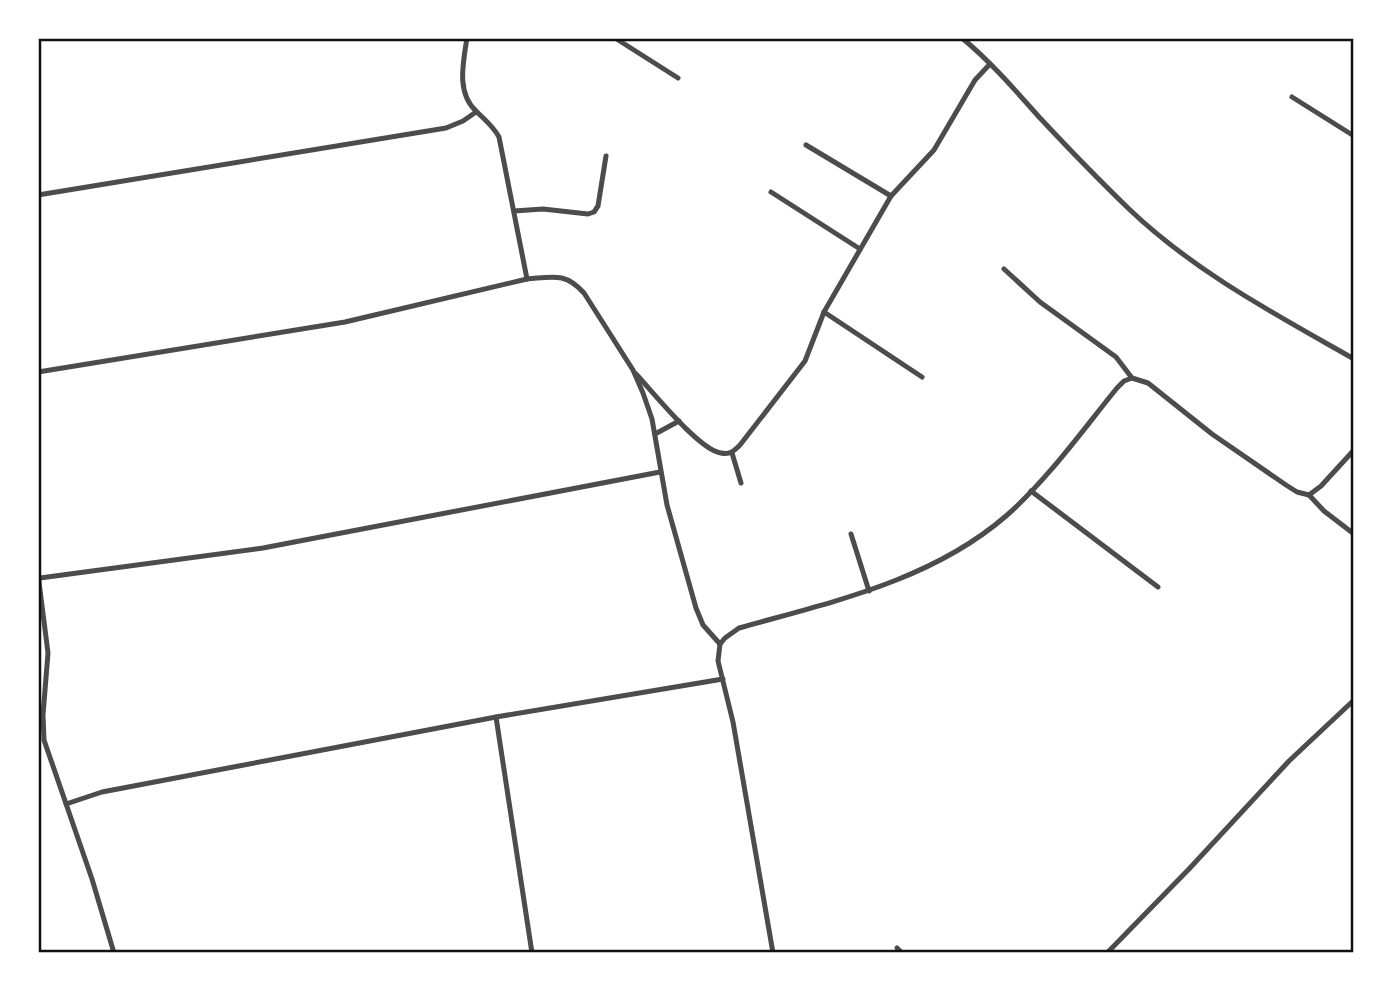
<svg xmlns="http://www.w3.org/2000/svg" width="1392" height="991" viewBox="0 0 1392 991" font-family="'Titillium Web',sans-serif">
  <rect width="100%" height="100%" fill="#fff"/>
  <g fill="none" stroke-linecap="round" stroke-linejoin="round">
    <!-- minor -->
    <g stroke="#4c4c4c" stroke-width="5">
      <path d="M 467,38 C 463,63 456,94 477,112 C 486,121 493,126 499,137 L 527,279 C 553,277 565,272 584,293 L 633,370 L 643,393 L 652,419 L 667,505 L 696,608 L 703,625 L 720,644"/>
      <polyline points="615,38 678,78"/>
      <path d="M 962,38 C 991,62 1015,90 1040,118 C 1069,149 1099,180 1129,209 C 1195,272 1275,314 1354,359"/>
      <polyline points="1292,97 1354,136"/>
      <polyline points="806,145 891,196"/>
      <polyline points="771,192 860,249"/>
      <polyline points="38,195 446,128 463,121 476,112"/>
      <polyline points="514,211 543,209 588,214 594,212 598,206 606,156"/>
      <polyline points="1004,269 1040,302 1116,357 1132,378"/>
      <polyline points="824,312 922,377"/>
      <polyline points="38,372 345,322 527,279"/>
      <path d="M 636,374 C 653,392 699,450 721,453 C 730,455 734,451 740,445 L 805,361 L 824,312 L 891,196 L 934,150 L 975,80 L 990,64"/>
      <polyline points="655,434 679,421"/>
      <polyline points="732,453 741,483"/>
      <polyline points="1031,491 1158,587"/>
      <polyline points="1309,495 1321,486 1354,450"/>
      <polyline points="1309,495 1324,511 1354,534"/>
      <polyline points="851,534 869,591"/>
      <polyline points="38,574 48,653 43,715 44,740 92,879 114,953"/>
      <polyline points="40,578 263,548 660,472"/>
      <path d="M 720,644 L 725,638 L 739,628 C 831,602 931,581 1006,516 C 1048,479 1082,431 1117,388 L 1124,381 L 1132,378 L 1148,383 L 1212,434 L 1286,485 L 1297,492 L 1309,495"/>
      <polyline points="720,644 718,661 733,722 773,953"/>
      <polyline points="496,717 532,953"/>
      <polyline points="66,804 102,792 496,717 723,679"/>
      <polyline points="897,948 902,953"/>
      <polyline points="1107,953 1189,869 1289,761 1354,700"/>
    </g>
  </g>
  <!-- border -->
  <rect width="1392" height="991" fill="none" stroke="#ffffff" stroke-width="80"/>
  <rect x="40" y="40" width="1312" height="911" fill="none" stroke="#111" stroke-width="2.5"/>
</svg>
